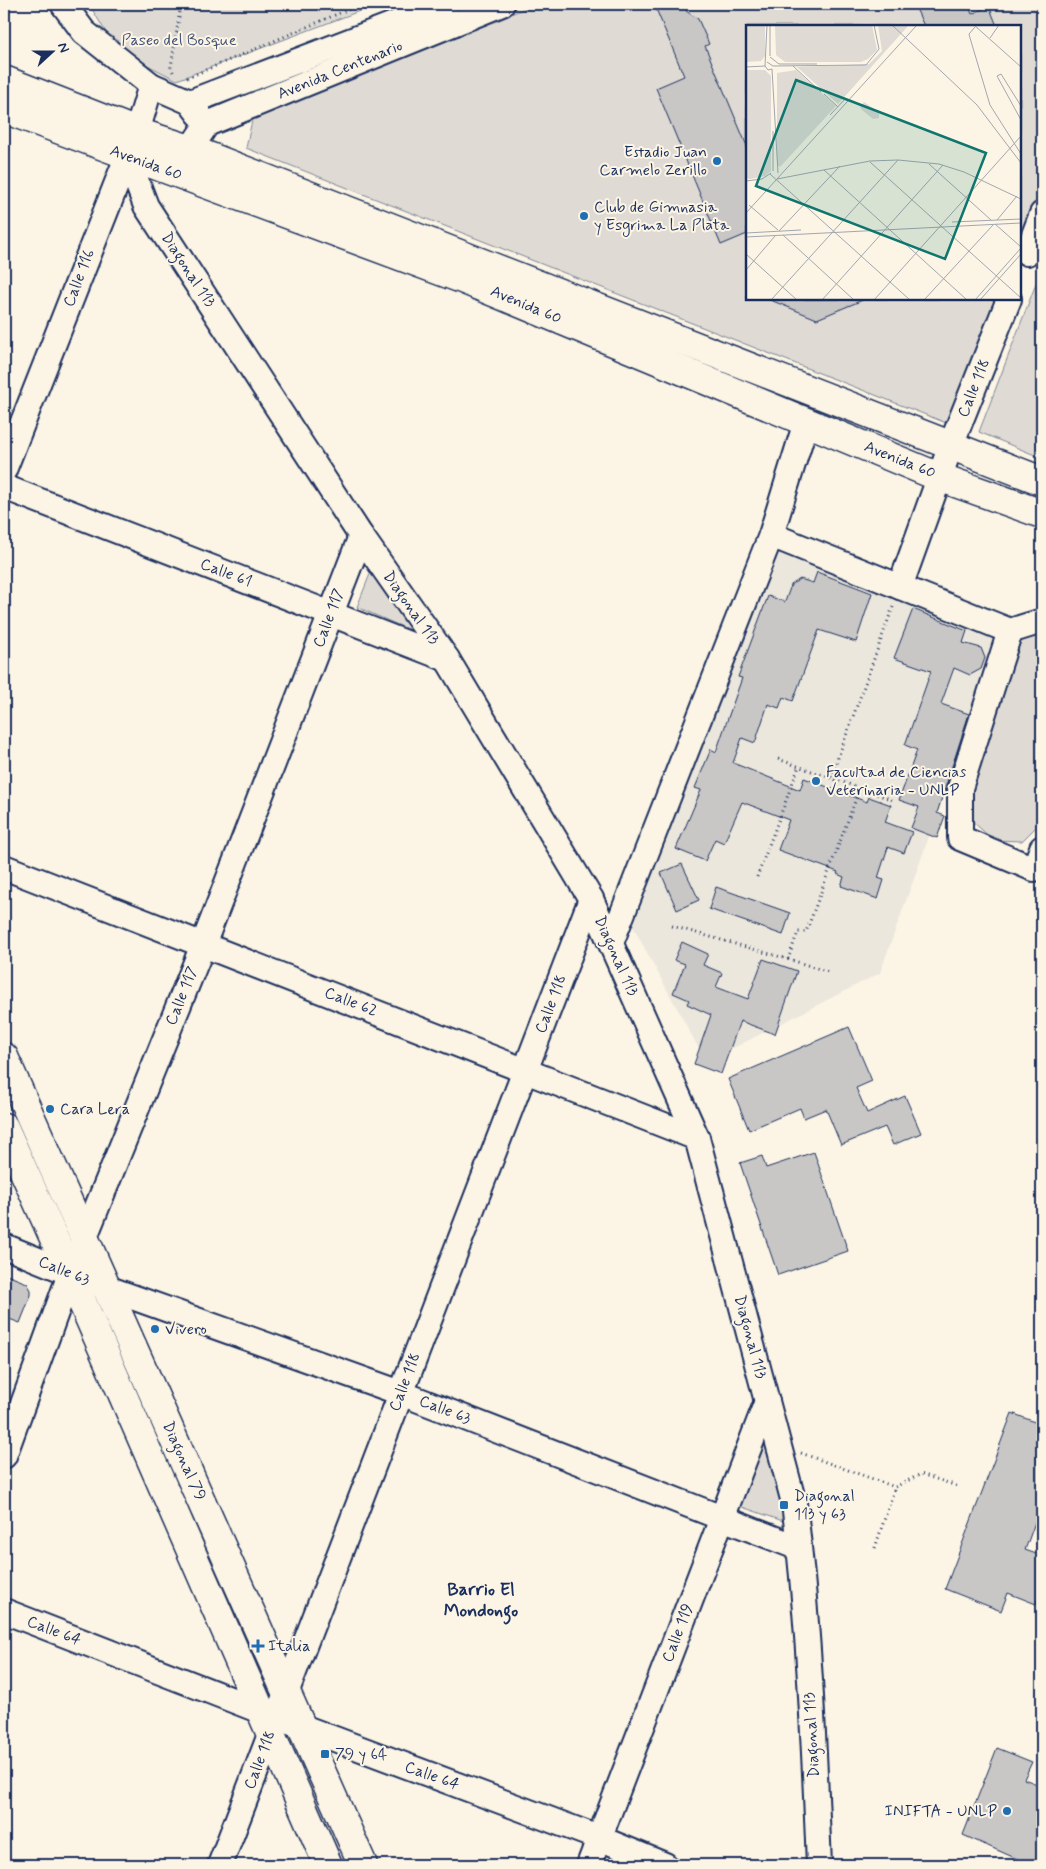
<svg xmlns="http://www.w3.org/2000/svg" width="1046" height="1869" viewBox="0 0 1046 1869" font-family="Mynerve,sans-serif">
  <rect width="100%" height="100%" fill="#fcf5e5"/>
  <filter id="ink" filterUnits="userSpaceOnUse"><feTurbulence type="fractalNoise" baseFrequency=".02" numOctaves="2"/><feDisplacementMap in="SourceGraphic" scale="10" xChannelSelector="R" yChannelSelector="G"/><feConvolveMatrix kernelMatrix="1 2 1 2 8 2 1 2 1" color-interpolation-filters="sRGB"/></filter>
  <g filter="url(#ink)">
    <!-- built -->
    <polygon fill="#ece7dc" points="774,541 1000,640 880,973 706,1062 631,923"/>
    <!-- green -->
    <g fill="#dfdbd4" stroke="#7d8599">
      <polygon points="89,4 378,4 177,80 116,49"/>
      <polygon points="536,4 1042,4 1042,187 1020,245 1020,26 747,26 747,299 999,299 949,424 246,148 253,116"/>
      <polygon points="1042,268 1042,458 979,432"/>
      <polygon points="372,569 416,633 357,607"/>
      <polygon points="1029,633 1042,633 1042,821 1022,841 993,840 970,819 964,787 1005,662"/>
      <polygon points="765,1433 786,1522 739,1506"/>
    </g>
    <!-- building -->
    <g fill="#c8c7c6" stroke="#1b2f5e">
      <polygon points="654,4 691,4 686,11 698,19 709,44 705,46 747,146 747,234 721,245 656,88 684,76"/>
      <polygon points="914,4 968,4 972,14 989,6 997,26 924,26"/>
      <polygon points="768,299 865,299 817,319"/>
      <polygon points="817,572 872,593 856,642 819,630 793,701 783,697 779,708 768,704 755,743 742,738 733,763 800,790 804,778 867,802 869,797 891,805 885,822 912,832 904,853 888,847 878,878 884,880 878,899 841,886 844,877 837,874 838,872 778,850 789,820 742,802 724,843 715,839 705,861 676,849 701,790 695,788 711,749 716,752 742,678 738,677 768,596 785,602 791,585 800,579 813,583"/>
      <polygon points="913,609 967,631 963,643 981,648 985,658 981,669 970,675 954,668 941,704 969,714 937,813 945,816 937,838 911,828 919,807 899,800 917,750 905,745 931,671 894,658"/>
      <polygon points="682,864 699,900 677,910 661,873"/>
      <polygon points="716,887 790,913 783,935 709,909"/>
      <polygon points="682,942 708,954 703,965 722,973 716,987 748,999 763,959 797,971 775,1034 740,1021 721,1074 694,1064 711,1015 687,1004 689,1000 673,993 685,964 674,960"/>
      <polygon points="849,1027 872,1081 856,1088 867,1113 905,1096 921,1133 893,1145 885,1127 841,1145 826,1109 804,1118 800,1108 749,1130 728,1079"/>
      <polygon points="814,1152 848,1251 778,1275 740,1163 762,1156 766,1168"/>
      <polygon points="4,1274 27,1283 31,1290 31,1295 20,1323 4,1317"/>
      <polygon points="1012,1413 1042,1425 1042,1503 1025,1550 1042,1556 1042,1587 1036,1604 1008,1593 1001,1611 945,1589"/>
      <polygon points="997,1748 1032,1762 1024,1779 1042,1786 1042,1865 1031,1865 963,1835"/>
    </g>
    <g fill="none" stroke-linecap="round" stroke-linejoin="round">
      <defs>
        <g id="minor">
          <polyline points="63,4 84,32 151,85 190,102 199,114"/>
          <polyline points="190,102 446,4"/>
          <polyline points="190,149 207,124 502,4"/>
          <path d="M 127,156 L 146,206 L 361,536 L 447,659 L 591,899 L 697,1138 L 794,1503 C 809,1623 814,1745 819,1865"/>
          <polyline points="1027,253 1042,214"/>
          <polyline points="4,470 137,132 151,85"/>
          <polyline points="4,487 447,659"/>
          <polyline points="771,535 1010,631 1042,621"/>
          <polyline points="900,587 951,445 1009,299"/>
          <polyline points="1010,631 960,788 960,838 1034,869 1042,848"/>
          <polyline points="4,867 697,1138"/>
          <polyline points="611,943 771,535 806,422"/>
          <polyline points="4,1246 107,1288 401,1393 799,1548"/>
          <polyline points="4,1456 70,1274 203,945 361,536"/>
          <polyline points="4,1611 276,1717 599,1838 665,1865"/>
          <polyline points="220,1865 591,899"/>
          <polyline points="589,1865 767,1401"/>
        </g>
        <g id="major">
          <polyline points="4,80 137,132 190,149 1042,481"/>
          <polyline points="4,109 462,279 939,477 1042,514"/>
          <polyline points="4,1057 363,1865"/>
          <polyline points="4,1127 70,1274 328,1865"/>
        </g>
      </defs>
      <!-- minor casing -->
      <use href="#minor" stroke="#1b2f5e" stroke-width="28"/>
      <!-- major casing -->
      <use href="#major" stroke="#1b2f5e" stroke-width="31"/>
      <!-- path -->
      <g stroke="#1b2f5e" stroke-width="3" stroke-dasharray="1 4" stroke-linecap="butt">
        <polyline points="173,72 171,67 181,4"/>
        <polyline points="187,78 361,4"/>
        <polyline points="778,759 893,800"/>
        <polyline points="831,777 894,604"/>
        <polyline points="757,877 799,766"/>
        <polyline points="672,926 788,959 798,932 806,932 860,788"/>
        <polyline points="788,959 829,972"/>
        <polyline points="801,1453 895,1487 921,1474 957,1486"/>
        <polyline points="875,1548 895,1487"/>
        <polyline points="1039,1624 1042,1616"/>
      </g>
      <!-- minor -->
      <use href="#minor" stroke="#fcf5e5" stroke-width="24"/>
      <!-- major -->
      <use href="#major" stroke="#fcf5e5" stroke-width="28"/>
    </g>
  </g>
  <!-- markers -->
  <g fill="#1f6fb2" stroke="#fcf5e5" stroke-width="2">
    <circle cx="717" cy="161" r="5"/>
    <circle cx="584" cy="216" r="5"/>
    <circle cx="816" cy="781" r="5"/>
    <circle cx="50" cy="1109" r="5"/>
    <circle cx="155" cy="1329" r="5"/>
    <rect x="779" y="1500" width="10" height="10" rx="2.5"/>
    <path d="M255.5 1638.5h5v5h5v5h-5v5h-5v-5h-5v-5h5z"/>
    <rect x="320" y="1749" width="10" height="10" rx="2.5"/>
    <circle cx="1007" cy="1811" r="5"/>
  </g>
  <g text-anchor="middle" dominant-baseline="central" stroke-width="4" stroke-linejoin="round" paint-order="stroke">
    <!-- park labels -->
    <g font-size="16" fill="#425176" stroke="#fcf5e5">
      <text x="179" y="40">Paseo del Bosque</text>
    </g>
    <!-- street labels -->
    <g font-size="16" fill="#1b2f5e" stroke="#fcf5e5">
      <text transform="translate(340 70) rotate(-22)">Avenida Centenario</text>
      <text transform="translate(146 163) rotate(20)">Avenida 60</text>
      <text transform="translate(188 270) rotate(57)">Diagonal 113</text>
      <text transform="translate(79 278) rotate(-69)">Calle 116</text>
      <text transform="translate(526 305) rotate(23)">Avenida 60</text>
      <text transform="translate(974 388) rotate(-68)">Calle 118</text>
      <text transform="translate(900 460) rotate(22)">Avenida 60</text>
      <text transform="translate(226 573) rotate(21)">Calle 61</text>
      <text transform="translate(411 608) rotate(55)">Diagonal 113</text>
      <text transform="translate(329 618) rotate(-69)">Calle 117</text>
      <text transform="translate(616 956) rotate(66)">Diagonal 113</text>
      <text transform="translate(182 996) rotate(-68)">Calle 117</text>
      <text transform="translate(351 1002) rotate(21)">Calle 62</text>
      <text transform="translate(551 1004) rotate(-69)">Calle 118</text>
      <text transform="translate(64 1271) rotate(22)">Calle 63</text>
      <text transform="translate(750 1337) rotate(75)">Diagonal 113</text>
      <text transform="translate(405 1382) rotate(-69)">Calle 118</text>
      <text transform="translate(445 1410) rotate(21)">Calle 63</text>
      <text transform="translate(184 1461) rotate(66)">Diagonal 79</text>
      <text transform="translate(54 1631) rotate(21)">Calle 64</text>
      <text transform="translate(678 1633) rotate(-69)">Calle 119</text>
      <text transform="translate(812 1735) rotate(-93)">Diagonal 113</text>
      <text transform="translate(260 1760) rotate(-69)">Calle 118</text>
      <text transform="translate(432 1776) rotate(20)">Calle 64</text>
    </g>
    <!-- poi labels -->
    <g font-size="16" fill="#1b2f5e" stroke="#fcf5e5" text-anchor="start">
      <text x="707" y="152" text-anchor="end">Estadio Juan<tspan x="707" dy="18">Carmelo Zerillo</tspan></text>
      <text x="594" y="207">Club de Gimnasia<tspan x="594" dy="18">y Esgrima La Plata</tspan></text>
      <text x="826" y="772">Facultad de Ciencias<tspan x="826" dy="18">Veterinaria - UNLP</tspan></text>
      <text x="60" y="1109">Cara Lera</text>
      <text x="165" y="1329">Vivero</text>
      <text x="794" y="1496">Diagonal<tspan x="794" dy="18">113 y 63</tspan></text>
      <text x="268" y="1646">Italia</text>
      <text x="335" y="1754">79 y 64</text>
      <text x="997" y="1811" text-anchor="end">INIFTA - UNLP</text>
    </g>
    <!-- neighbourhood labels -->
    <g font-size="18" font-weight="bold" fill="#1b2f5e" stroke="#fcf5e5">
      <text x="481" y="1590">Barrio El<tspan x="481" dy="21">Mondongo</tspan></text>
    </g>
  </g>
  <!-- overview -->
  <g transform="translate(746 25)">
    <rect width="275" height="275" fill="#fcf5e5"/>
    <path d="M 0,0 L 19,0 L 19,31 L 15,36 L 0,37 ZM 29,0 L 126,0 L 131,25 L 122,34 L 115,37 L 39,37 L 30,30 ZM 132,0 L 163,0 L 92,79 L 51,42 L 123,39 L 136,26 ZM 0,45 L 19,45 L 25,51 L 25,146 L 19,151 L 4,154 L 0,153 ZM 50,45 L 90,81 L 34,142 L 31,140 L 31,48 ZM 118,77 L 133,87 L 133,93 L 127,94 L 116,85 L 114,82 Z" fill="#dfdbd4"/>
    <path fill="none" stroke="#a2a6af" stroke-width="1" d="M 21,0 L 19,41 L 22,45 L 26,44M 146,0 L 231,80 L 275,138M 228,0 L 275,42M 229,2 L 223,9 L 224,13 L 244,80 L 275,129M 244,13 L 253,0M 24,31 L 24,0M 24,32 L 33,39 L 71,39M 21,37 L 27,41 L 120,40 L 133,24 L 128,0M 47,41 L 75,67M 0,42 L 19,41M 26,44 L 32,148M 78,69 L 92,82M 275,81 L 255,49 L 251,51 L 275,95M 84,90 L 100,73M 27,106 L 27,146M 124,137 L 275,273M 183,139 L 245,195M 78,145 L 221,275M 24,149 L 164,275M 31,154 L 124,136 L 152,135 L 193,139 L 218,147 L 275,174M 0,156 L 16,154 L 25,148M 3,180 L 32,205M 0,188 L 171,0M 251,195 L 271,171M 206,197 L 275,194M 249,199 L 275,222M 33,206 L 94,141M 0,208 L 55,205M 37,210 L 108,275M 0,212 L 275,198M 0,229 L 51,275M 0,245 L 29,211M 25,275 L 152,135M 76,275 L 197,140M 128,275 L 275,111M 178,275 L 247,200M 229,275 L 275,223M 234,275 L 275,229"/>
    <path fill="#0f766e" fill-opacity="0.15" stroke="#0f766e" stroke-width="2.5" d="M 50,55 L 240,128 L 199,234 L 10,161 Z"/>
    <rect width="275" height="275" fill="none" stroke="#1b2f5e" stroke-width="2.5"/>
  </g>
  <!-- margin -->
  <rect width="1046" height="1869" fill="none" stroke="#fcf5e5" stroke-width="20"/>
  <rect x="10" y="10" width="1026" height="1849" fill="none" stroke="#1b2f5e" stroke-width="2" filter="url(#ink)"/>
  <!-- north arrow -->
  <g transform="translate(52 52) rotate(69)" stroke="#fcf5e5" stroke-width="4" paint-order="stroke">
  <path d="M0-4L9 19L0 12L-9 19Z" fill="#1b2f5e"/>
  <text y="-8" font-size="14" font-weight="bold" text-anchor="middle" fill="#1b2f5e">N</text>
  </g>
</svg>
